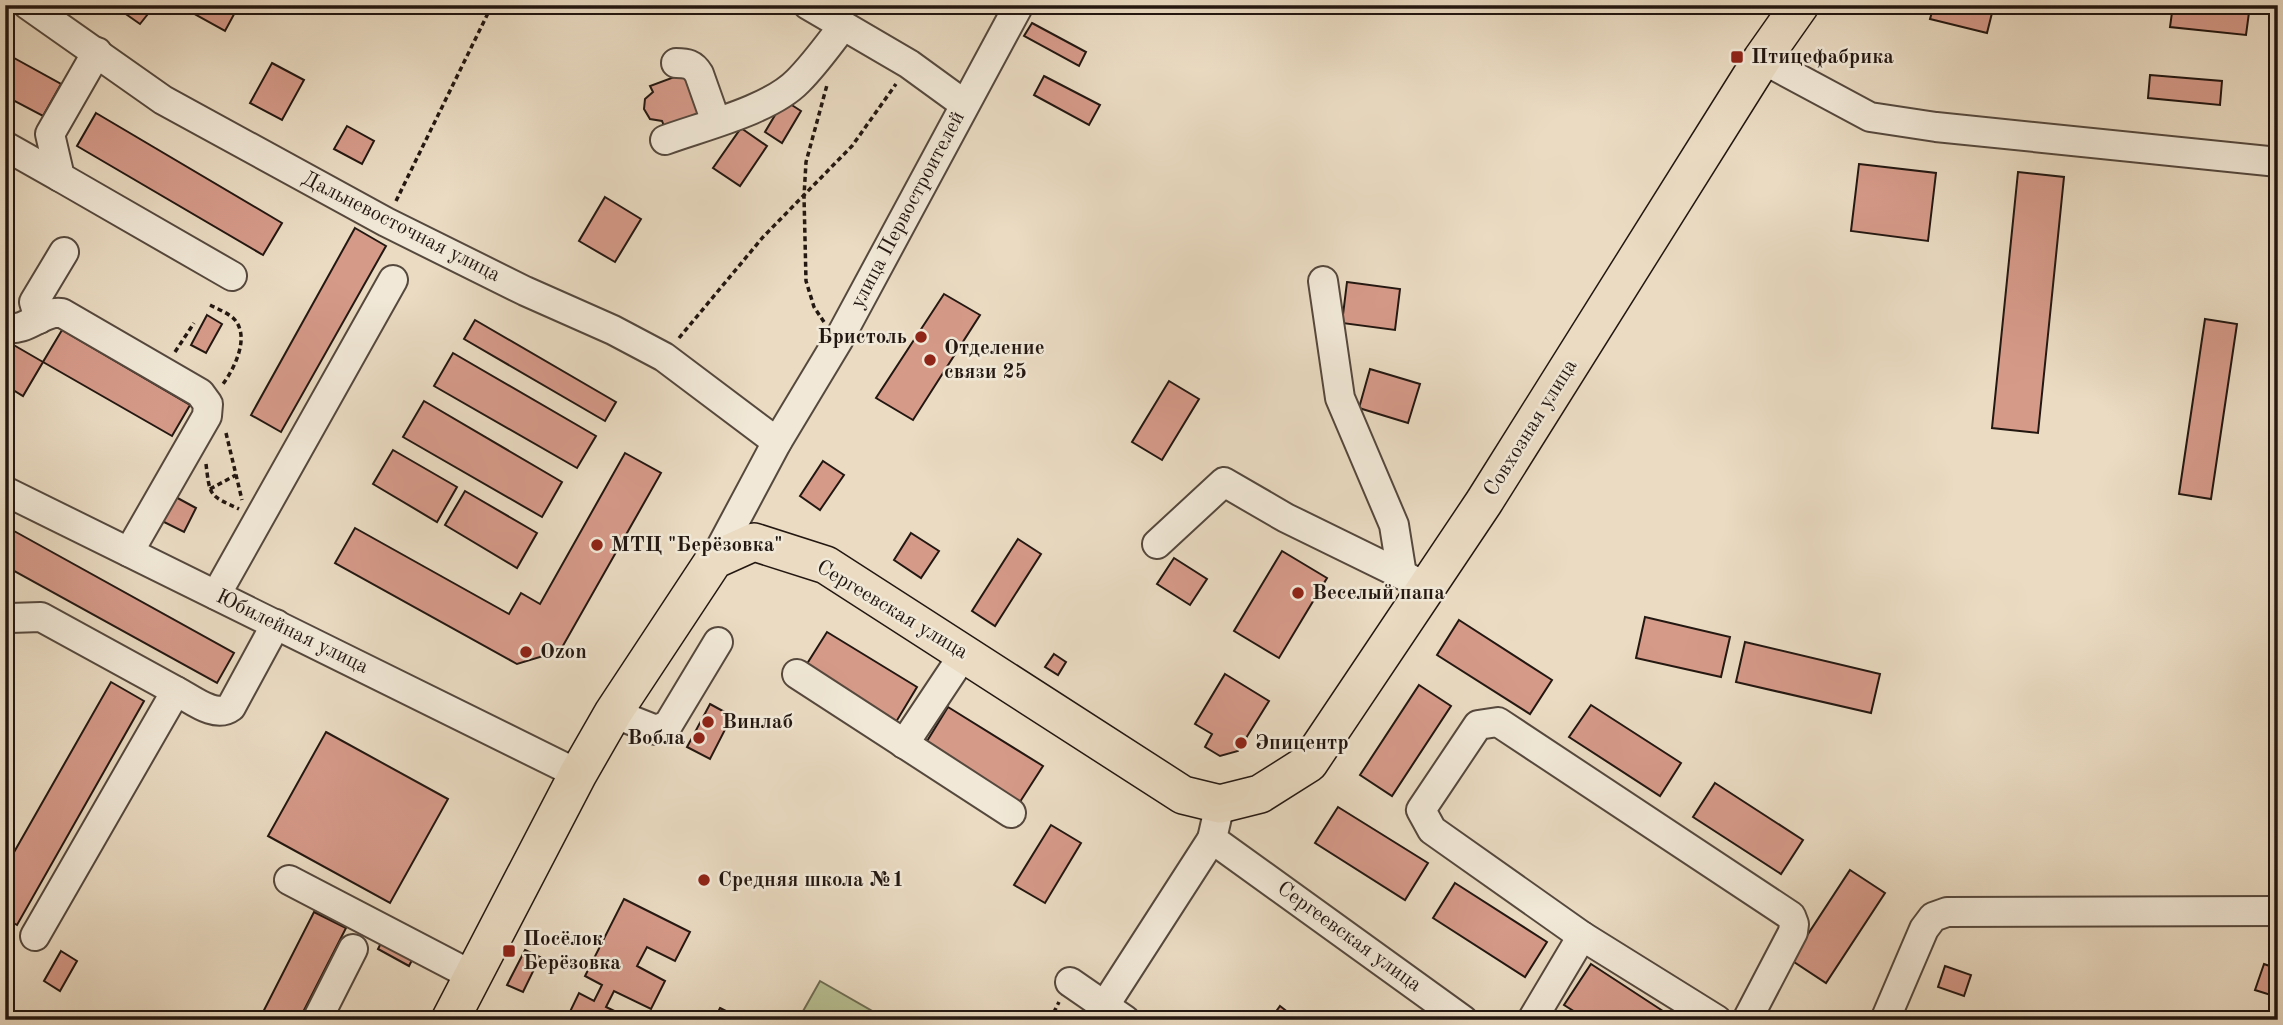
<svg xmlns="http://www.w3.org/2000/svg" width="2283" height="1025" viewBox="0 0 2283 1025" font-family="'Old Standard TT',serif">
  <rect width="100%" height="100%" fill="#eadbc2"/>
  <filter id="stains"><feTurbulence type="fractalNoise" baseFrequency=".00286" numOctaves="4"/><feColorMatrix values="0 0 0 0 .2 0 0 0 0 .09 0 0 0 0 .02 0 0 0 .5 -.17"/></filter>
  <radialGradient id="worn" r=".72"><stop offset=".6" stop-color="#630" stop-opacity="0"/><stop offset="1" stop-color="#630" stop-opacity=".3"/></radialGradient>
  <!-- green -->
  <polygon fill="#b7c093" stroke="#6d6c52" stroke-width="2" points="820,981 888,1020 798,1020"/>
  <!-- building -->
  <g fill="#d69a89" stroke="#231711" stroke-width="2">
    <polygon points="123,5 155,5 140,24 120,10"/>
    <polygon points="190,5 239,5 225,31 187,10"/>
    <polygon points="1934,5 1994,5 1987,33 1930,19"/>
    <polygon points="2173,5 2250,5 2246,35 2170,27"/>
    <polygon points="1032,23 1086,52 1079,66 1024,36"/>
    <polygon points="5,53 61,84 43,116 5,96"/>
    <polygon points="272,63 304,80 282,120 250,103"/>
    <polygon points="685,73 700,113 664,126 662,121 650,119 644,109 645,99 653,92 650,86"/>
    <polygon points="2150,75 2222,81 2220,105 2148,98"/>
    <polygon points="1044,76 1100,105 1089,125 1034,95"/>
    <polygon points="784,100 801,111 782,143 765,132"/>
    <polygon points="96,113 282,223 263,255 77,146"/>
    <polygon points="347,126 374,141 362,164 334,149"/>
    <polygon points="741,128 767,146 740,186 713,168"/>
    <polygon points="1859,164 1936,173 1928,241 1851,231"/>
    <polygon points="2018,172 2064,177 2038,433 1992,428"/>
    <polygon points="605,197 641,219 615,262 579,241"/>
    <polygon points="355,228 386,246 281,432 251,415"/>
    <polygon points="1347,282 1400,289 1395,330 1342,323"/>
    <polygon points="944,294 980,315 913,420 876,398"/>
    <polygon points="207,315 222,324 206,353 191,345"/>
    <polygon points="2205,319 2237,324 2211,499 2179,494"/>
    <polygon points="475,320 616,402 605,421 464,339"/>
    <polygon points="62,330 190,405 172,436 43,362"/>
    <polygon points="5,340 43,362 23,396 5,385"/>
    <polygon points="453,353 596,436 577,468 434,386"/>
    <polygon points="1370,369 1420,384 1408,423 1359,408"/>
    <polygon points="1169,381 1199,399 1162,460 1132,442"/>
    <polygon points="424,401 562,482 542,517 403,437"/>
    <polygon points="393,450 457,487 437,522 373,484"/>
    <polygon points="625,453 661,473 560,651 517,664 335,563 355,528 509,614 521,593 540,604"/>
    <polygon points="823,461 844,475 820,510 800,496"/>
    <polygon points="465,491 537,533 517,568 445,525"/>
    <polygon points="172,495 196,508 184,532 160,520"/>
    <polygon points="5,526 234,653 217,683 5,566"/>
    <polygon points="911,533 939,551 921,578 894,560"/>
    <polygon points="1018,539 1041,554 995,626 972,611"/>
    <polygon points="1282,551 1327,578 1279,658 1234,631"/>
    <polygon points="1174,558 1207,579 1190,605 1157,584"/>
    <polygon points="1645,617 1730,637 1721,677 1636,658"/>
    <polygon points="1459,620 1552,680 1530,714 1437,655"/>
    <polygon points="827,632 917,687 896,722 805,667"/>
    <polygon points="1745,642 1880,674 1871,713 1736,682"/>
    <polygon points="1054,654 1066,662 1058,675 1045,667"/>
    <polygon points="1225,674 1269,701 1238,751 1220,756 1205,747 1212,734 1195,724"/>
    <polygon points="111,682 144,701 17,925 5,918 5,868"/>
    <polygon points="1419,685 1451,706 1392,796 1360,775"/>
    <polygon points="710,704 732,716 710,759 687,747"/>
    <polygon points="1591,705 1681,763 1660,796 1569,737"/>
    <polygon points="948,707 1043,766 1018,805 924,746"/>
    <polygon points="326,732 448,799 390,903 268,836"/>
    <polygon points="1715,783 1803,840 1781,874 1693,817"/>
    <polygon points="1338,807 1428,863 1405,900 1315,843"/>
    <polygon points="1051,825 1081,843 1045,903 1014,885"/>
    <polygon points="1850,870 1885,893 1826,983 1791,960"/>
    <polygon points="1455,883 1547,942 1525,977 1433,918"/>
    <polygon points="624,899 690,932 675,961 647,947 637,966 665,981 651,1009 614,991 606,1007 623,1015 621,1020 566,1020 579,993 594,1001 602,985 585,976"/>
    <polygon points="314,912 346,928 299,1020 259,1020"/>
    <polygon points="385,935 416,952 409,966 378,949"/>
    <polygon points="525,950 540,957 523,992 507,985"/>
    <polygon points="61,951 77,961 60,991 44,981"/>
    <polygon points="1591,964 1669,1015 1666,1020 1588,1020 1564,1005"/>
    <polygon points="2264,964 2278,969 2277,997 2255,990"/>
    <polygon points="1945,966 1971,975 1964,996 1938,987"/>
    <polygon points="1280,1006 1298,1020 1270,1020"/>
    <polygon points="720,1008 744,1020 714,1020"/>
  </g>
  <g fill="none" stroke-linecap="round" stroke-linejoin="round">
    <defs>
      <g id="minor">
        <polyline points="28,5 163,100 386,222 525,291 613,330 664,357 777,442"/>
        <polyline points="808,5 909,64 964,104"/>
        <polyline points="97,52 50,134 60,177 232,276"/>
        <polyline points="1762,59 1870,117 1936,127 2278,162"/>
        <path d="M 676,63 C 687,63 693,64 699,74 L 716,122"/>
        <path d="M 665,140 C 703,126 770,110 798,81 C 815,64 829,44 843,26"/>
        <polyline points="5,146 60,177"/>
        <polyline points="1323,281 1340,398 1394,525 1402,575"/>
        <polyline points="39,319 34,302 64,252"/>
        <path d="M 5,328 C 28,332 42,310 62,313 L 200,393 L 208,404 L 207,416 L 129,552"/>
        <polyline points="5,491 578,774"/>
        <polyline points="1157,544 1224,482 1286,518 1427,587"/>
        <polyline points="714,560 777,442 839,339 1019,5"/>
        <polyline points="216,595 393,280"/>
        <polyline points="5,620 10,618 41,617 176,691 35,936"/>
        <polyline points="797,674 1011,813"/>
        <path d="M 176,691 C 192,699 215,719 231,707 L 276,624"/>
        <polyline points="613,713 656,730 668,725 718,642"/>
        <polyline points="904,744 964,654"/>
        <polyline points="1220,804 1212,839 1463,1020"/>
        <polyline points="289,880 473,976"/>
        <polyline points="1582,936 1717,1020"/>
        <polyline points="1070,982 1125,1020"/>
        <polyline points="1105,1005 1212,839"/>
        <polyline points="317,1020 353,949"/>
        <polyline points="1532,1020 1582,936 1432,830 1421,810 1478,725 1498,722 1791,916 1794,924 1793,932 1747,1020"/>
        <polyline points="1885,1020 1924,929 1933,917 1947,912 2278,911"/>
      </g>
      <polyline id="major" points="450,1020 578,774 613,713 714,560 754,542 826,565 1183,795 1220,804 1260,794 1309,763 1484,502 1762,59 1800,5"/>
    </defs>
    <!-- minor casing -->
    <use href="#minor" stroke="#55483d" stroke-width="32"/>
    <!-- major casing -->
    <use href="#major" stroke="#231711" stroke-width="40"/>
    <!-- path -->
    <g stroke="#231711" stroke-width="3.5" stroke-dasharray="5 3.5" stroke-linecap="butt">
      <polyline points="396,201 492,5"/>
      <path d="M 210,305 C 218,309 230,314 235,320 C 250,338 234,369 223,384"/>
      <polyline points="824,322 814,307 806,281 804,196 806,162 827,85"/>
      <polyline points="679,338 763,237 852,146 896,84"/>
      <polyline points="175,352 194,323"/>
      <polyline points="226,433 242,500"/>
      <path d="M 206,464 C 210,497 209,495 239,509"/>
      <polyline points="210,489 236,475"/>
      <polyline points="1050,1020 1059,1002"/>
    </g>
    <!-- minor -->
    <use href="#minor" stroke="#f1e8d7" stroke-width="28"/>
    <!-- major -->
    <use href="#major" stroke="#eadbc2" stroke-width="37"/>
  </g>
  <!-- markers -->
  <g fill="#8f2418" stroke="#f1e8d7" stroke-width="2.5">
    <rect x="1730" y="50" width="14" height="14" rx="3.5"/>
    <circle cx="921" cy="337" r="7"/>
    <circle cx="930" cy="360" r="7"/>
    <circle cx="597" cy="545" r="7"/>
    <circle cx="1298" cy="593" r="7"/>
    <circle cx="526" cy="652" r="7"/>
    <circle cx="708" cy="722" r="7"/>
    <circle cx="699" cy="738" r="7"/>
    <circle cx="1241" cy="743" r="7"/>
    <circle cx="704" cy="880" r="7"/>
    <rect x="502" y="944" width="14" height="14" rx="3.5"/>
  </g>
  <g text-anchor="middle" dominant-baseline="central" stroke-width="5" stroke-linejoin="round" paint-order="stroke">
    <!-- poi labels -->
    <g font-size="21" font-weight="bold" fill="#231711" stroke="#f1e8d7" text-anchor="start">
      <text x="1751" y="57">Птицефабрика</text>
      <text x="907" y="337" text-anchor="end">Бристоль</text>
      <text x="944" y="348">Отделение<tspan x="944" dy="24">связи 25</tspan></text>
      <text x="611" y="545">МТЦ "Берёзовка"</text>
      <text x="1312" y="593">Веселый папа</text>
      <text x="540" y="652">Ozon</text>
      <text x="722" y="722">Винлаб</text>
      <text x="685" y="738" text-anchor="end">Вобла</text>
      <text x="1255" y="743">Эпицентр</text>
      <text x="718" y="880">Средняя школа №1</text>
      <text x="523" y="939">Посёлок<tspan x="523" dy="24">Берёзовка</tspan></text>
    </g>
    <!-- street labels -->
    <g font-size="21" fill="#231711" stroke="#f1e8d7">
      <text transform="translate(908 210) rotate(-62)">улица Первостроителей</text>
      <text transform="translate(401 227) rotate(27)">Дальневосточная улица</text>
      <text transform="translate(1531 428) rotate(-58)">Совхозная улица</text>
      <text transform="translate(892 610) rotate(31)">Сергеевская улица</text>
      <text transform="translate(292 632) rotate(26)">Юбилейная улица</text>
      <text transform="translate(1349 937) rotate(36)">Сергеевская улица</text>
    </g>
  </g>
  <!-- margin -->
  <rect width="2283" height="1025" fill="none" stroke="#eadbc2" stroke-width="28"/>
  <rect x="7" y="7" width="2269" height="1011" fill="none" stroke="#231711" stroke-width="3.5"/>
  <rect x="14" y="14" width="2255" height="997" fill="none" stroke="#231711" stroke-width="2"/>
  <rect width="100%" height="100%" filter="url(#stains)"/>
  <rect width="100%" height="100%" fill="url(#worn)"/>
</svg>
